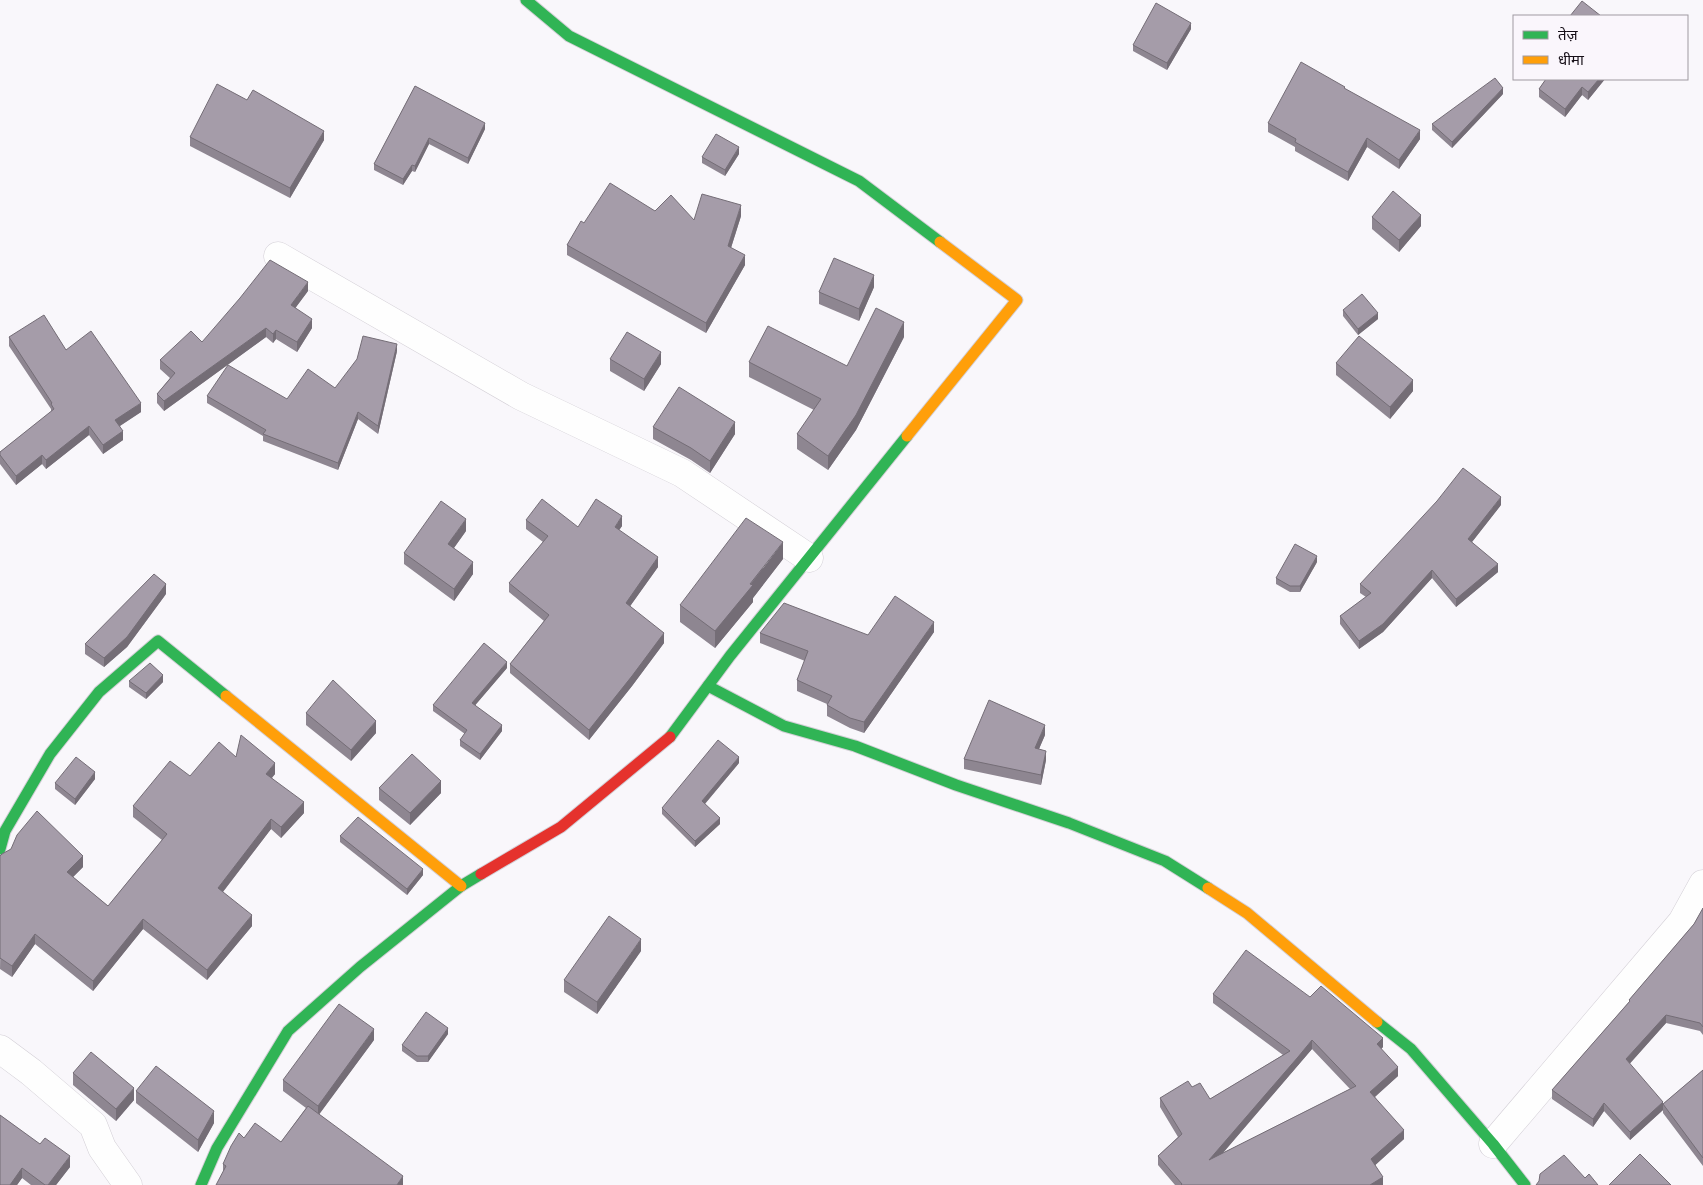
<svg xmlns="http://www.w3.org/2000/svg" width="1703" height="1185" viewBox="0 0 1703 1185" font-family="'Zilla Slab','Noto Sans Devanagari',serif">
  <rect width="100%" height="100%" fill="#f9f7fb"/>
  <g fill="none" stroke-linecap="round" stroke-linejoin="round">
    <defs>
      <g id="street">
        <polyline points="278,256 521,396 682,473 809,558"/>
        <polyline points="0,1049 31,1072 93,1125 102,1148 128,1185"/>
        <polyline points="1493,1144 1682,922 1703,884"/>
      </g>
      <g id="fast">
        <polyline points="526,0 569,36 859,181 940,242"/>
        <polyline points="708,686 784,726 855,746 956,785 1069,823 1165,861 1208,888"/>
        <polyline points="670,737 730,656 907,436"/>
        <polyline points="0,849 5,831 50,754 99,692 158,641 226,696"/>
        <polyline points="1377,1022 1411,1049 1493,1144 1525,1185"/>
        <polyline points="201,1185 217,1148 288,1031 360,967 461,886 481,874"/>
      </g>
      <g id="slow">
        <polyline points="907,436 1017,300 940,242"/>
        <polyline points="226,696 461,886"/>
        <polyline points="1208,888 1247,913 1377,1022"/>
      </g>
      <polyline id="jam" points="481,874 561,827 670,737"/>
    </defs>
    <!-- street casing -->
    <use href="#street" stroke="#d3cfd6" stroke-width="29"/>
    <!-- fast casing -->
    <use href="#fast" stroke="#d3cfd6" stroke-width="13"/>
    <!-- slow casing -->
    <use href="#slow" stroke="#d3cfd6" stroke-width="13"/>
    <!-- jam casing -->
    <use href="#jam" stroke="#d3cfd6" stroke-width="13"/>
    <!-- street -->
    <use href="#street" stroke="#fefefe" stroke-width="28"/>
    <!-- fast -->
    <use href="#fast" stroke="#30b455" stroke-width="11"/>
    <!-- slow -->
    <use href="#slow" stroke="#ff9f0a" stroke-width="11"/>
    <!-- jam -->
    <use href="#jam" stroke="#e5322d" stroke-width="11"/>
  </g>
  <!-- wall -->
  <g fill="#8e8691" fill-rule="evenodd">
    <polygon points="1191,29 1167,70 1133,51 1133,45"/>
    <polygon points="1546,79 1605,79 1588,100 1582,95 1565,117 1539,97 1539,89"/>
    <polygon points="415,86 485,129 468,164 429,144 415,172 412,171 403,185 374,170 374,164"/>
    <polygon points="1345,89 1420,139 1399,169 1367,147 1348,181 1295,151 1295,147 1268,132 1268,123"/>
    <polygon points="1503,94 1452,148 1432,130 1432,124"/>
    <polygon points="190,137 324,140 290,198 190,146"/>
    <polygon points="739,154 725,176 702,163 702,157"/>
    <polygon points="655,211 694,220 741,216 731,248 745,265 706,333 567,255 567,245 584,223"/>
    <polygon points="1372,217 1421,226 1399,252 1372,229"/>
    <polygon points="874,287 859,321 819,304 819,292"/>
    <polygon points="308,291 295,308 312,328 297,352 276,339 273,343 266,337 164,411 157,403 157,394 170,378 160,369 160,360 202,342"/>
    <polygon points="1343,310 1378,319 1358,335 1343,316"/>
    <polygon points="9,337 66,350 141,412 120,426 123,440 103,454 89,435 46,469 42,464 16,485 0,464 0,452 51,412 51,409 9,346"/>
    <polygon points="904,337 856,430 828,470 797,449 797,434 814,410 749,377 749,362 847,366"/>
    <polygon points="397,351 378,434 358,419 338,470 263,441 263,436 207,403 207,396 287,399 335,388"/>
    <polygon points="610,359 661,364 644,391 610,371"/>
    <polygon points="1336,363 1413,391 1390,419 1336,375"/>
    <polygon points="653,427 735,434 710,473 691,460 653,439"/>
    <polygon points="1501,505 1472,542 1498,572 1456,607 1432,578 1383,632 1359,649 1340,624 1340,616 1366,597 1360,593 1360,584"/>
    <polygon points="526,520 578,527 622,526 619,530 658,567 630,606 664,643 632,686 589,740 510,673 510,664 544,621 509,592 509,583 543,542 526,529"/>
    <polygon points="466,531 454,548 473,574 454,601 404,564 404,553"/>
    <polygon points="783,559 753,598 753,602 715,648 680,622 680,605"/>
    <polygon points="1317,562 1300,592 1290,592 1276,584 1276,578"/>
    <polygon points="166,594 127,647 104,667 85,654 85,644"/>
    <polygon points="934,632 864,733 850,728 827,716 827,704 797,691 797,680 805,661 760,643 760,633 868,635"/>
    <polygon points="507,668 475,705 502,731 480,760 460,746 460,740 465,734 433,711 433,705"/>
    <polygon points="129,681 163,682 146,699 129,687"/>
    <polygon points="306,713 376,733 351,761 306,725"/>
    <polygon points="1045,735 1039,749 1046,760 1041,785 964,769 964,759"/>
    <polygon points="236,757 275,774 272,778 304,813 281,838 271,829 223,892 252,926 207,980 143,929 93,991 35,944 12,977 0,969 2,854 83,867 73,877 108,906 162,840 133,817 133,806 190,776"/>
    <polygon points="739,763 705,804 720,824 695,847 662,814 662,808"/>
    <polygon points="95,779 75,805 55,789 55,783"/>
    <polygon points="379,788 441,793 410,825 379,800"/>
    <polygon points="340,836 423,875 407,895 340,842"/>
    <polygon points="1703,908 1703,1035 1700,1031 1666,1023 1629,1064 1663,1104 1703,1070 1703,1166 1663,1113 1663,1110 1630,1140 1604,1111 1593,1127 1552,1099 1552,1090 1629,1002 1629,1000 1694,924"/>
    <polygon points="641,951 597,1014 564,992 564,980"/>
    <path d="M 1213,994 L 1310,997 L 1383,1047 L 1381,1049 L 1398,1076 L 1375,1097 L 1404,1139 L 1375,1165 L 1383,1185 L 1175,1185 L 1158,1165 L 1158,1156 L 1178,1137 L 1160,1107 L 1160,1098 L 1192,1087 L 1210,1099 L 1283,1055 L 1213,1003 ZM 1312,1049 L 1350,1089 L 1223,1153 Z"/>
    <polygon points="448,1034 428,1062 417,1062 402,1051 402,1045"/>
    <polygon points="374,1040 319,1114 403,1185 223,1171 223,1164 244,1138 281,1142 306,1108 283,1091 283,1080"/>
    <polygon points="73,1073 134,1100 116,1121 73,1085"/>
    <polygon points="136,1091 214,1123 198,1152 136,1103"/>
    <polygon points="0,1115 70,1167 56,1185 31,1185 22,1178 17,1185 0,1185"/>
  </g>
  <!-- shaded-wall -->
  <g fill="#746d76">
    <polygon points="1191,23 1191,29 1167,70 1167,63"/>
    <polygon points="1599,79 1605,79 1588,100 1588,92"/>
    <polygon points="1582,87 1582,95 1565,117 1565,109"/>
    <polygon points="1503,88 1503,94 1452,148 1452,142"/>
    <polygon points="485,123 485,129 468,164 468,158"/>
    <polygon points="1420,130 1420,139 1399,169 1399,160"/>
    <polygon points="324,131 324,140 290,198 290,188"/>
    <polygon points="429,138 429,144 415,172 415,166"/>
    <polygon points="1367,138 1367,147 1348,181 1348,172"/>
    <polygon points="739,147 739,154 725,176 725,170"/>
    <polygon points="412,165 412,171 403,185 403,179"/>
    <polygon points="741,205 741,216 728,257 728,246"/>
    <polygon points="1421,215 1421,226 1399,252 1399,240"/>
    <polygon points="745,255 745,265 706,333 706,323"/>
    <polygon points="874,275 874,287 859,321 859,309"/>
    <polygon points="308,282 308,291 291,314 291,305"/>
    <polygon points="1378,313 1378,319 1358,335 1358,329"/>
    <polygon points="312,319 312,328 297,352 297,342"/>
    <polygon points="904,322 904,337 856,430 828,470 828,456"/>
    <polygon points="266,328 266,337 164,411 164,401"/>
    <polygon points="276,330 276,339 273,343 273,334"/>
    <polygon points="397,344 397,351 378,434 378,426"/>
    <polygon points="661,352 661,364 644,391 644,379"/>
    <polygon points="1413,380 1413,391 1390,419 1390,407"/>
    <polygon points="141,403 141,412 115,429 115,420"/>
    <polygon points="358,412 358,419 338,470 338,463"/>
    <polygon points="735,422 735,434 710,473 710,461"/>
    <polygon points="89,426 89,435 46,469 46,460"/>
    <polygon points="123,431 123,440 103,454 103,445"/>
    <polygon points="42,455 42,464 16,485 16,476"/>
    <polygon points="1501,497 1501,505 1468,547 1468,539"/>
    <polygon points="622,516 622,526 615,536 615,527"/>
    <polygon points="466,519 466,531 448,556 448,544"/>
    <polygon points="783,542 783,559 753,598 753,602 715,648 715,631"/>
    <polygon points="1317,556 1317,562 1300,592 1300,586"/>
    <polygon points="658,557 658,567 626,612 626,603"/>
    <polygon points="473,562 473,574 454,601 454,589"/>
    <polygon points="1498,564 1498,572 1456,607 1456,599"/>
    <polygon points="1432,570 1432,578 1383,632 1359,649 1359,641"/>
    <polygon points="166,584 166,594 127,647 104,667 104,658"/>
    <polygon points="934,622 934,632 864,733 864,722"/>
    <polygon points="664,633 664,643 632,686 589,740 589,730"/>
    <polygon points="507,662 507,668 472,709 472,703"/>
    <polygon points="163,675 163,682 146,699 146,693"/>
    <polygon points="376,721 376,733 351,761 351,750"/>
    <polygon points="502,725 502,731 480,760 480,754"/>
    <polygon points="1045,725 1045,735 1035,758 1035,748"/>
    <polygon points="1046,751 1046,760 1041,785 1041,775"/>
    <polygon points="739,757 739,763 702,807 702,801"/>
    <polygon points="275,763 275,774 266,784 266,774"/>
    <polygon points="95,772 95,779 75,805 75,799"/>
    <polygon points="441,781 441,793 410,825 410,813"/>
    <polygon points="304,802 304,813 281,838 281,827"/>
    <polygon points="720,818 720,824 695,847 695,841"/>
    <polygon points="271,819 271,829 218,898 218,888"/>
    <polygon points="83,856 83,867 67,883 67,872"/>
    <polygon points="423,869 423,875 407,895 407,889"/>
    <polygon points="252,915 252,926 207,980 207,970"/>
    <polygon points="143,919 143,929 93,991 93,981"/>
    <polygon points="35,934 35,944 12,977 12,966"/>
    <polygon points="641,939 641,951 597,1014 597,1002"/>
    <polygon points="1666,1015 1666,1023 1626,1068 1626,1059"/>
    <polygon points="448,1028 448,1034 428,1062 428,1056"/>
    <polygon points="374,1029 374,1040 318,1116 318,1106"/>
    <polygon points="1383,1038 1383,1047 1377,1053 1377,1044"/>
    <polygon points="1312,1040 1312,1049 1209,1169 1209,1160"/>
    <polygon points="1398,1067 1398,1076 1370,1101 1370,1092"/>
    <polygon points="134,1088 134,1100 116,1121 116,1109"/>
    <polygon points="1663,1102 1663,1110 1630,1140 1630,1132"/>
    <polygon points="1604,1103 1604,1111 1593,1127 1593,1119"/>
    <polygon points="214,1111 214,1123 198,1152 198,1140"/>
    <polygon points="1404,1130 1404,1139 1371,1169 1371,1159"/>
    <polygon points="70,1156 70,1167 56,1185 48,1185"/>
    <polygon points="22,1168 22,1178 17,1185 10,1185"/>
    <polygon points="403,1176 403,1185 397,1185"/>
    <polygon points="1383,1177 1383,1185 1370,1185"/>
  </g>
  <!-- building -->
  <g fill="#a59ca9" stroke="#746d76" fill-rule="evenodd">
    <polygon points="1582,1 1601,16 1570,16"/>
    <polygon points="1156,3 1191,23 1167,63 1133,45"/>
    <polygon points="1301,62 1345,87 1344,88 1420,130 1399,160 1367,138 1348,172 1295,142 1296,139 1268,123"/>
    <polygon points="1495,78 1503,88 1452,142 1432,124"/>
    <polygon points="1546,79 1599,79 1588,92 1582,87 1565,109 1539,89"/>
    <polygon points="217,84 247,100 253,90 324,131 290,188 190,137"/>
    <polygon points="415,86 485,123 468,158 429,138 415,166 412,165 403,179 374,164"/>
    <polygon points="716,134 739,147 725,170 702,157"/>
    <polygon points="610,183 655,211 671,195 694,220 702,194 741,205 728,246 745,255 706,323 567,245 581,221 584,223"/>
    <polygon points="1393,191 1421,215 1399,240 1372,217"/>
    <polygon points="834,258 874,275 859,309 819,292"/>
    <polygon points="270,260 308,282 291,305 312,319 297,342 276,330 273,334 266,328 164,401 157,394 175,373 160,360 191,331 202,342 240,298"/>
    <polygon points="1362,294 1378,313 1358,329 1343,310"/>
    <polygon points="876,308 904,322 856,415 828,456 797,434 821,399 749,362 768,326 847,366"/>
    <polygon points="44,315 66,350 91,331 141,403 115,420 123,431 103,445 89,426 46,460 42,455 16,476 0,455 0,452 54,409 51,404 52,403 9,337"/>
    <polygon points="627,332 661,352 644,379 610,359"/>
    <polygon points="363,336 397,344 378,426 358,412 338,463 263,434 266,430 207,396 228,365 287,399 308,369 335,388 357,359"/>
    <polygon points="1359,336 1413,380 1390,407 1336,363"/>
    <polygon points="679,387 735,422 710,461 691,448 653,427"/>
    <polygon points="1463,468 1501,497 1468,539 1498,564 1456,599 1432,570 1383,624 1359,641 1340,616 1371,593 1360,584 1437,501"/>
    <polygon points="542,499 578,527 596,499 622,516 615,527 658,557 626,603 664,633 632,676 589,730 510,664 549,615 509,583 548,536 526,520"/>
    <polygon points="441,501 466,519 448,544 473,562 454,589 404,553"/>
    <polygon points="746,518 783,542 750,584 753,585 715,631 680,605"/>
    <polygon points="1295,544 1317,556 1300,586 1290,586 1276,578"/>
    <polygon points="154,574 166,584 127,637 104,658 85,644"/>
    <polygon points="895,596 934,622 864,722 850,718 827,705 832,696 797,680 808,651 760,633 784,603 868,635"/>
    <polygon points="484,643 507,662 472,703 502,725 480,754 460,740 467,730 433,705"/>
    <polygon points="150,663 163,675 146,693 129,681"/>
    <polygon points="333,680 376,721 351,750 306,713"/>
    <polygon points="989,700 1045,725 1035,748 1046,751 1041,775 964,759"/>
    <polygon points="241,735 275,763 266,774 304,802 281,827 271,819 218,888 252,915 207,970 143,919 93,981 35,934 12,966 0,958 0,959 0,856 2,854 11,849 17,835 37,811 83,856 67,872 108,906 167,834 133,806 170,761 190,776 219,742 236,757"/>
    <polygon points="718,740 739,757 702,801 720,818 695,841 662,808"/>
    <polygon points="412,754 441,781 410,813 379,788"/>
    <polygon points="76,757 95,772 75,799 55,783"/>
    <polygon points="358,817 423,869 407,889 340,836"/>
    <polygon points="1703,908 1703,1027 1700,1023 1666,1015 1626,1059 1663,1102 1630,1132 1604,1103 1593,1119 1552,1090 1630,1001 1629,1000 1694,924"/>
    <polygon points="609,916 641,939 597,1002 564,980"/>
    <path d="M 1246,950 L 1310,997 L 1321,986 L 1383,1038 L 1377,1044 L 1398,1067 L 1370,1092 L 1404,1130 L 1371,1159 L 1383,1177 L 1370,1185 L 1181,1185 L 1182,1184 L 1158,1156 L 1182,1134 L 1160,1098 L 1188,1081 L 1192,1087 L 1200,1083 L 1210,1099 L 1290,1051 L 1213,994 ZM 1312,1040 L 1356,1086 L 1209,1160 L 1298,1057 Z"/>
    <polygon points="339,1004 374,1029 318,1106 283,1080"/>
    <polygon points="426,1012 448,1028 428,1056 417,1056 402,1045"/>
    <polygon points="91,1052 134,1088 116,1109 73,1073"/>
    <polygon points="156,1066 214,1111 198,1140 136,1091"/>
    <polygon points="1703,1070 1703,1158 1663,1104"/>
    <polygon points="308,1106 403,1176 397,1185 216,1185 226,1166 223,1164 231,1146 239,1133 244,1138 255,1123 281,1142"/>
    <polygon points="0,1115 40,1144 45,1138 70,1156 48,1185 45,1185 22,1168 10,1185 0,1185"/>
    <polygon points="1640,1154 1671,1185 1609,1185"/>
    <polygon points="1564,1155 1585,1178 1589,1174 1598,1185 1536,1185 1539,1181 1540,1174"/>
  </g>
  <!-- legend -->
  <rect x="1513" y="15" width="175" height="65" fill="#faf6fc" stroke="#9f9aa1"/>
  <rect x="1523" y="31" width="25" height="8" fill="#30b455" stroke="#9f9aa1"/>
  <text x="1558" y="40" font-size="15" fill="#160f18">तेज़</text>
  <rect x="1523" y="56" width="25" height="8" fill="#ff9f0a" stroke="#9f9aa1"/>
  <text x="1558" y="65" font-size="15" fill="#160f18">धीमा</text>
</svg>
